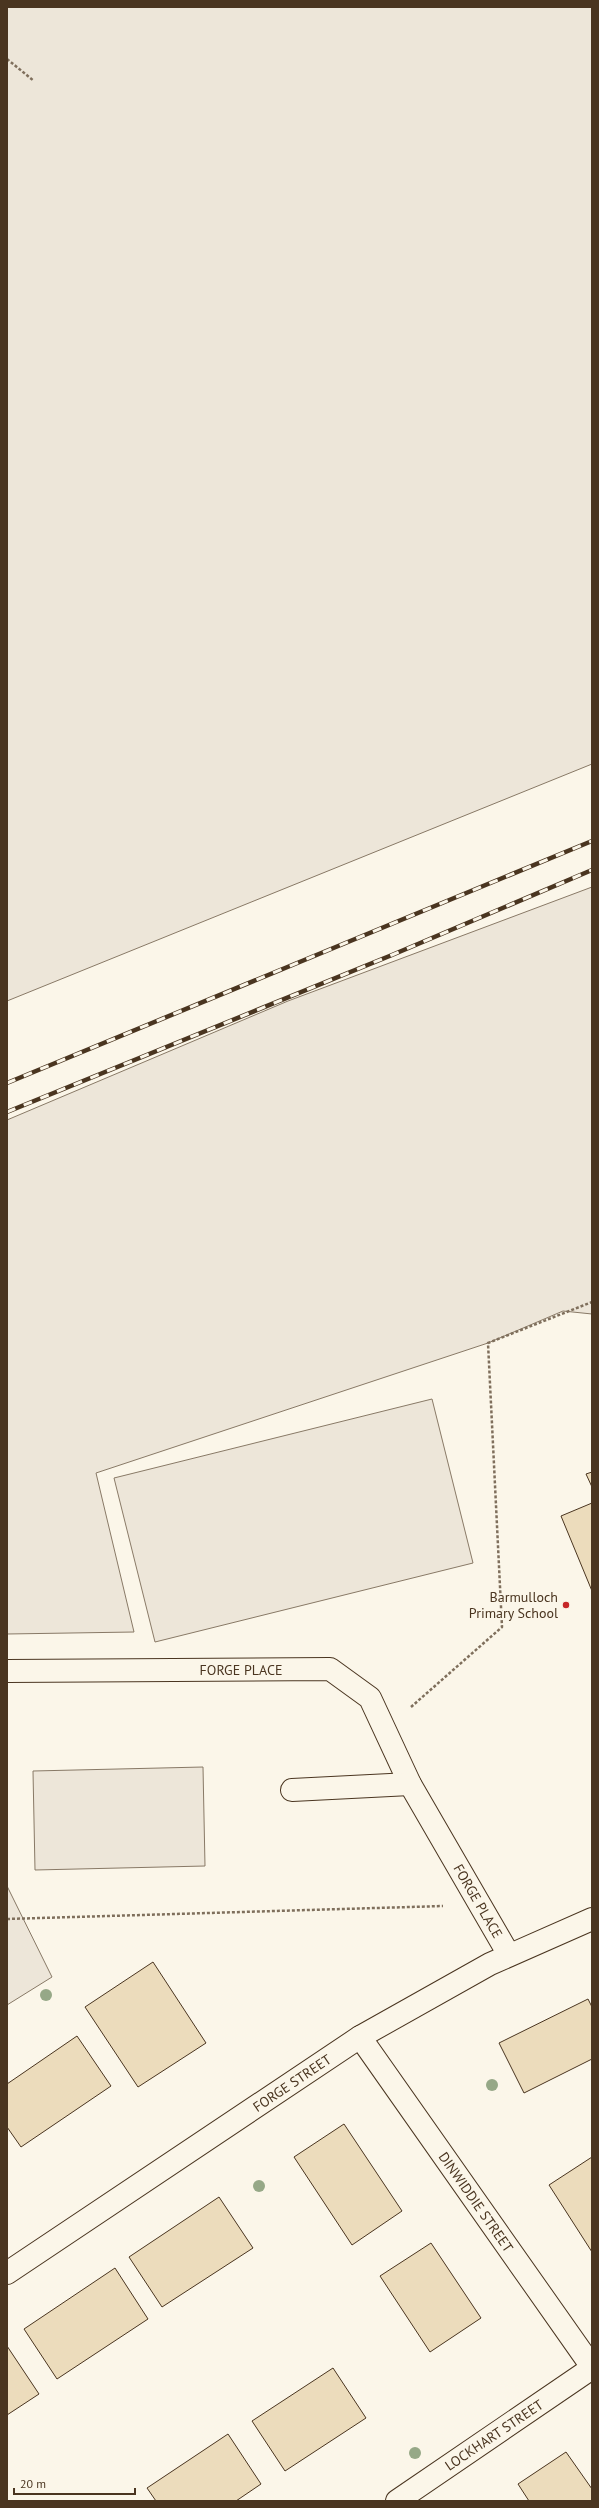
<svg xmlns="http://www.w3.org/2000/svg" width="599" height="2508" viewBox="0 0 599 2508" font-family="'PT Sans',sans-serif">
  <rect width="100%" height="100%" fill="#fbf6e9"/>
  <!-- green -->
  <g fill="#ede6d9" stroke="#887966">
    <polygon points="7,7 592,7 592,764 7,1001"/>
    <polygon points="592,887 592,1314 563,1311 488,1343 96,1473 134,1632 7,1634 7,1120 288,1001"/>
    <polygon points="432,1399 473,1563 155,1642 114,1478"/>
    <polygon points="203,1767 205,1866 35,1870 33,1771"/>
    <polygon points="7,1886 52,1977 7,2005"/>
  </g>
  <!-- building -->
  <g fill="#ecdcbc" stroke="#4a3520">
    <polygon points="592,1472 592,1487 586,1474"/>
    <polygon points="592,1503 592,1591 561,1516"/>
    <polygon points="153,1962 206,2043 138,2087 85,2007"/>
    <polygon points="588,1999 592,2007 592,2059 524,2093 499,2043"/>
    <polygon points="77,2036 111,2086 21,2147 7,2127 7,2084"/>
    <polygon points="344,2124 402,2211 352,2245 294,2157"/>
    <polygon points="592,2157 592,2252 549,2185"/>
    <polygon points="219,2197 253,2248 162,2307 129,2257"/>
    <polygon points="431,2243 481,2318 430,2352 380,2276"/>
    <polygon points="115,2268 148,2319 57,2379 24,2329"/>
    <polygon points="7,2346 39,2394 7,2415"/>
    <polygon points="333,2368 366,2418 285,2471 252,2421"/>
    <polygon points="228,2434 261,2484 236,2501 156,2501 147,2488"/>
    <polygon points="566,2452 592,2489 592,2501 529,2501 518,2484"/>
  </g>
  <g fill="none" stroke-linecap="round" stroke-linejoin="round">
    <defs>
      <g id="minor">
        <polyline points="7,1671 330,1669 370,1698 410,1784 509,1955"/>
        <polyline points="292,1790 410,1784"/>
        <polyline points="360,2037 592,2367"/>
        <polyline points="7,2273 360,2037 490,1964 592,1919"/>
        <polyline points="397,2501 592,2368"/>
      </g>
    </defs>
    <!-- minor casing -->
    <use href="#minor" stroke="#4a3520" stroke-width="24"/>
    <!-- path -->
    <g stroke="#7f6f5c" stroke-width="2.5" stroke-dasharray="3 2" stroke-linecap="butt">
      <polyline points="7,59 34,81"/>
      <polyline points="411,1707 502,1627 488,1343 592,1302"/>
      <polyline points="7,1919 443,1906"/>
    </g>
    <!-- minor -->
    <use href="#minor" stroke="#fbf6e9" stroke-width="22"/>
    <defs>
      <g id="rail">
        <polyline points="7,1083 592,841"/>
        <polyline points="7,1112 392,955 592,870"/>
      </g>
    </defs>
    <!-- rail casing -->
    <use href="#rail" stroke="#4a3520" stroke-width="4.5"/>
    <!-- rail -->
    <use href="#rail" stroke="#fbf6e9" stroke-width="3" stroke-dasharray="9" stroke-linecap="butt"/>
  </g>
  <!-- trees -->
  <g fill="#96a887">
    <circle cx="46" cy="1995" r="6"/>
    <circle cx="492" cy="2085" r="6"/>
    <circle cx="259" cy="2186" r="6"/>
    <circle cx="415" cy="2453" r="6"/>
  </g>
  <!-- markers -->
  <circle fill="#c62828" stroke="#fbf6e9" stroke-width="1.5" cx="566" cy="1605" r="4"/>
  <g text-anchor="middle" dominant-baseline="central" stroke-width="3" stroke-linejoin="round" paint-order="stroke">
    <!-- poi labels -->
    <g font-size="14" fill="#4a3520" stroke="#fbf6e9" text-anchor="end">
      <text x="558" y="1597">Barmulloch<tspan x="558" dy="16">Primary School</tspan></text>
    </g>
    <!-- street labels -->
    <g font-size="14" fill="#4a3520" stroke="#fbf6e9">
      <text x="241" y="1670">FORGE PLACE</text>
      <text transform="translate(478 1901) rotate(60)">FORGE PLACE</text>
      <text transform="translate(292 2083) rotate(-34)">FORGE STREET</text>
      <text transform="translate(476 2202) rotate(55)">DINWIDDIE STREET</text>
      <text transform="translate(494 2435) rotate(-34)">LOCKHART STREET</text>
    </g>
  </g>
  <!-- border -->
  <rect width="599" height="2508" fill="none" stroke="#4a3520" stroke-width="16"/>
  <!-- scale -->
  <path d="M14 2488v6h121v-6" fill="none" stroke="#4a3520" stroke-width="2"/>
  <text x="20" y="2488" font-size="12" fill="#4a3520" stroke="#fbf6e9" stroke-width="3" paint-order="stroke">20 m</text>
</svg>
